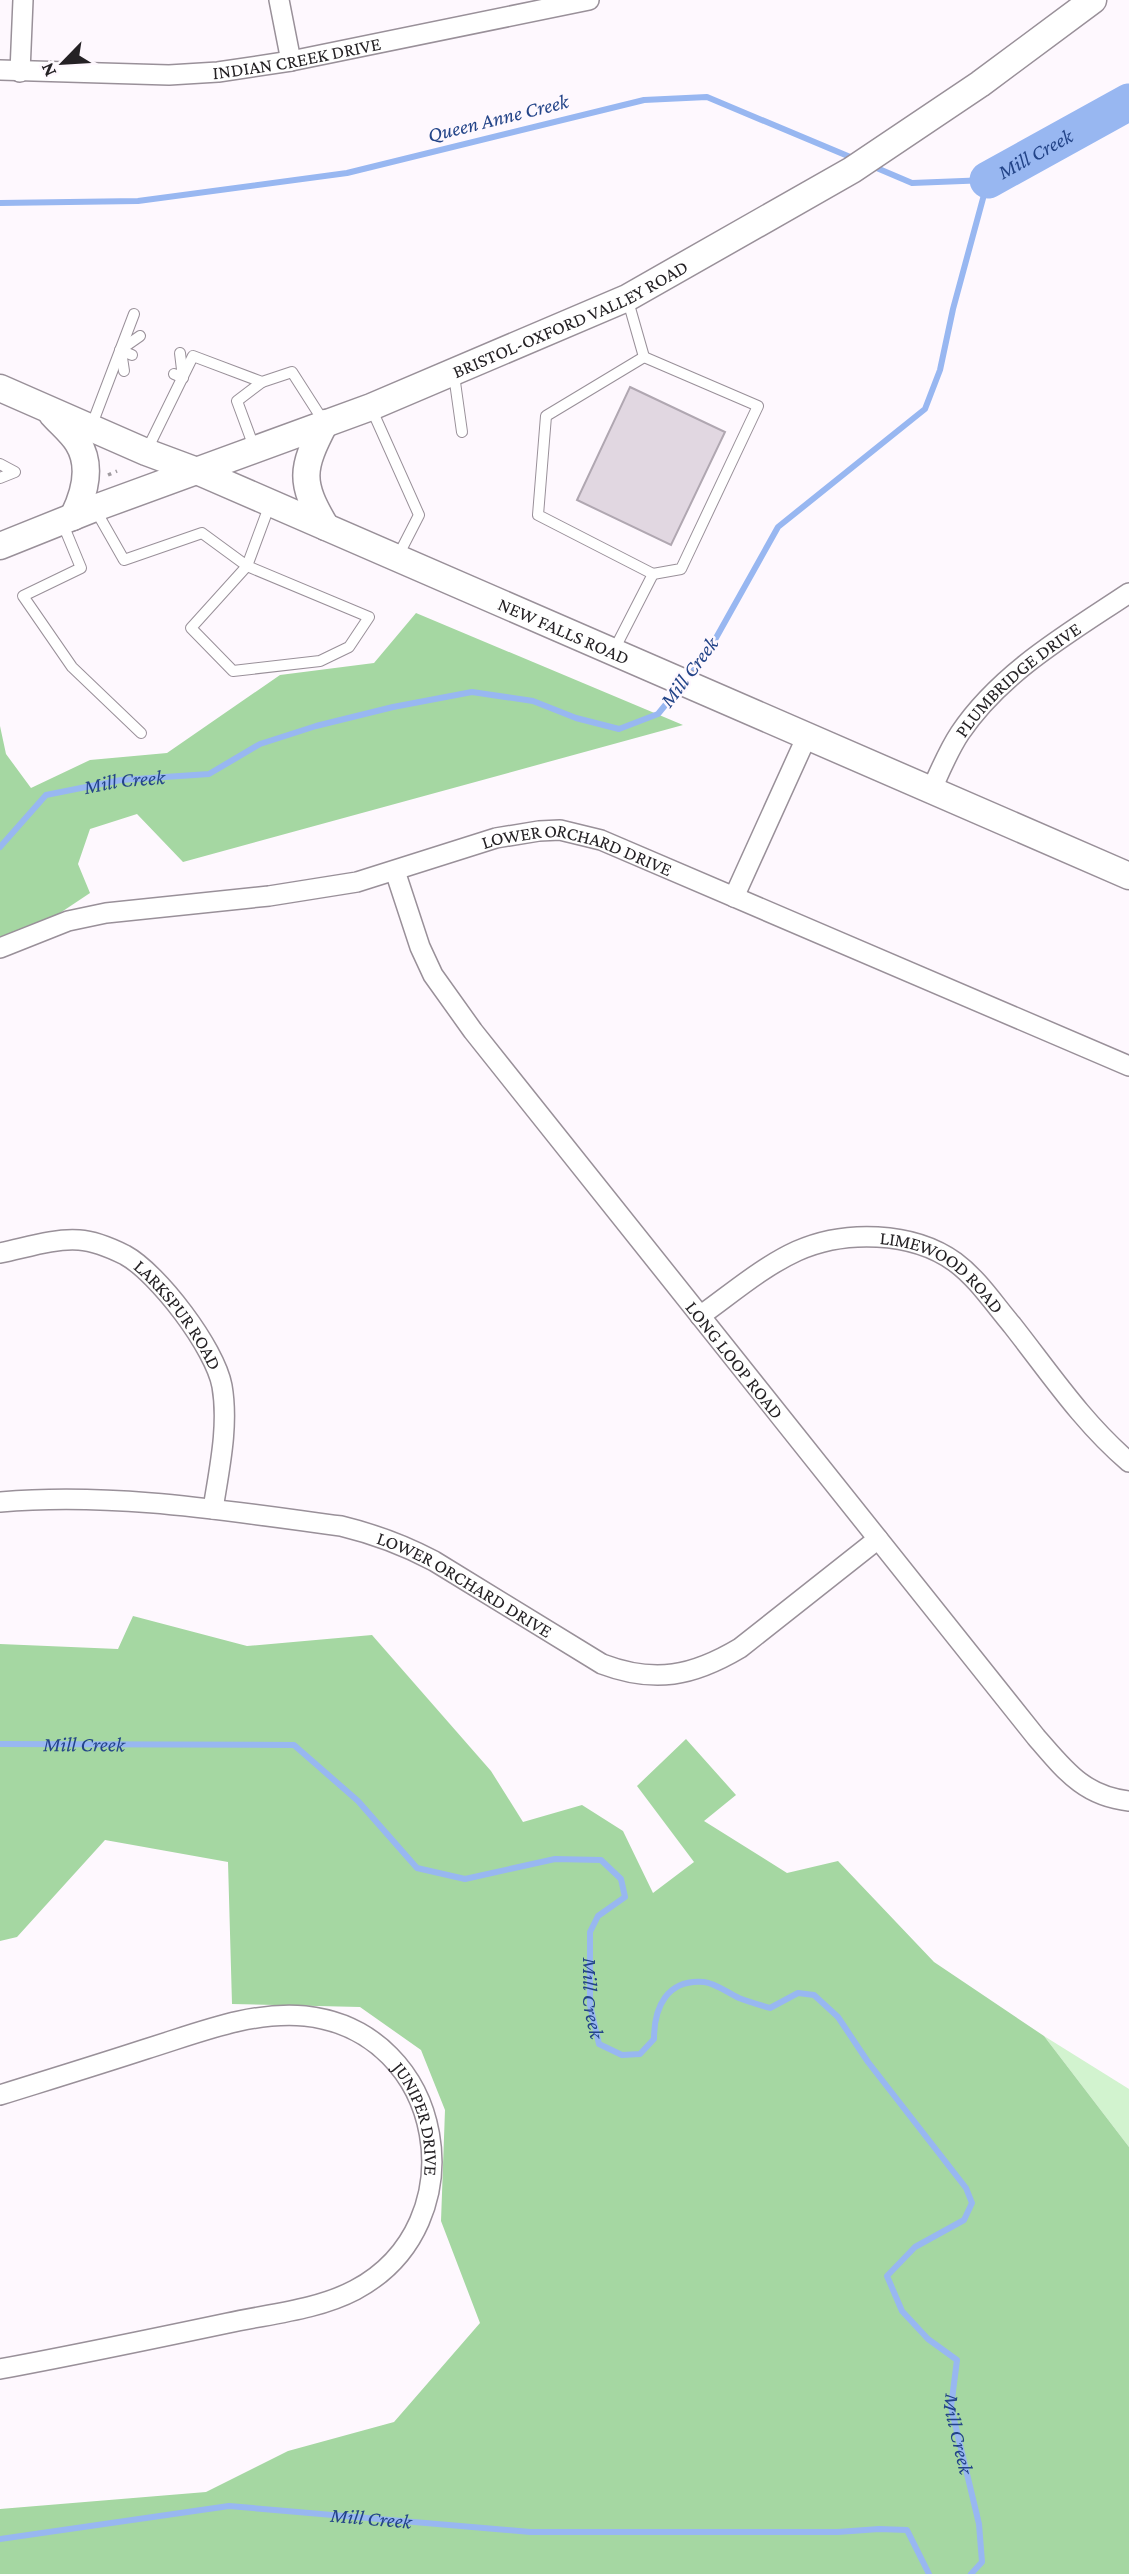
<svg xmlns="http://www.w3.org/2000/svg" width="1129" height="2574" viewBox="0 0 1129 2574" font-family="'Crimson Pro',serif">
  <rect width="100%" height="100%" fill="#fef8fe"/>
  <!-- green -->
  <polygon fill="#d2f3cf" points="1044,2036 1129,2089 1129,2147"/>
  <!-- forest -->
  <g fill="#a5d7a2">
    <polygon points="416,613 683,725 183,862 137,814 90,829 78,864 90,893 0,953 0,726 6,754 31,788 90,760 167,753 280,675 374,663"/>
    <polygon points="133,1616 247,1646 372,1635 491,1771 523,1822 582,1805 623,1831 653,1893 694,1862 637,1786 686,1739 736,1795 704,1821 787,1873 838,1861 934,1962 1044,2036 1129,2147 1129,2574 0,2574 0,2509 206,2492 288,2451 394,2422 480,2323 441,2221 445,2110 421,2050 360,2007 232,2004 228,1862 105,1840 17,1937 0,1941 0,1644 118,1649"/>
  </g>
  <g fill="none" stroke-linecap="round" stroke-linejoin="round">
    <!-- stream -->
    <g stroke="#98b7f1" stroke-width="6">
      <polyline points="0,203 138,201 347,173 644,100 707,97 855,159"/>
      <polyline points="689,676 707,654 778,527 925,409 940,370 953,309 988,180 912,183 872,166"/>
      <path id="s1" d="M 0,847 L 46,795 L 121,780 L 209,774 L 260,744 L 316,726 L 393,707 L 472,692 L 533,701 L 576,718 L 619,729 L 658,714 L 680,687"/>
      <path id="s2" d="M 0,1744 L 294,1745 L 358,1801 L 417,1868 L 465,1879 L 555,1859 L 601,1860 L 621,1879 L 625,1897 L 598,1916 L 590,1932 L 590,2005 L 599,2044 L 622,2055 L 640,2054 L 654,2039 C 654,2007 667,1979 704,1982 C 715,1983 728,1993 739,1998 C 749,2002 760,2005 770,2008 L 798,1993 L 814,1995 L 838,2017 L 868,2062 L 966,2188 L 972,2203 L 964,2220 L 915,2247 L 887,2276 L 902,2311 L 928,2339 L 957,2360 L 951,2407 L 979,2524 L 982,2562 L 971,2574"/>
      <path id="s3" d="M 0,2539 L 229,2506 L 530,2532 L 838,2532 L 879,2529 L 907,2530 L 929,2574"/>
    </g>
    <!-- river -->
    <path stroke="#98b7f1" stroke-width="37" id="s4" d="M 988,180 L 1129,102"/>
  </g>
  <!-- building -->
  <polygon fill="#e1d7e1" stroke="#b0a7b1" stroke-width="2" points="630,387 725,432 671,545 577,500"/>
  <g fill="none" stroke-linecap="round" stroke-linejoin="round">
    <defs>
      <g id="lane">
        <polyline points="121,351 124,371"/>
        <polyline points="132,355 120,350 140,336"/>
        <polyline points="644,357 758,406 681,569 653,574"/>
        <polyline points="174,374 183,378 180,353"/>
        <polyline points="454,375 462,432"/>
        <polyline points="372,410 419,515 397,558"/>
        <polyline points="91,427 134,314"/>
        <polyline points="254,447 237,401 262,382"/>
        <polyline points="146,452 193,356 262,382 292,372 324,422"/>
        <polyline points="0,464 15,472 0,478"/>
        <polyline points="95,509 124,560 202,533 247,566 191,628 233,671 320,661 349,647 369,617 247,566 270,504"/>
        <polyline points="62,522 81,568 23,596 72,667 141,733"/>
        <polyline points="613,652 653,574 538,515 546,416 644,357 628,301"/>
      </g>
      <g id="street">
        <polyline points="279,0 291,61"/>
        <path id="s5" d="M 0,70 L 169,75 L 218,72 L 291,61 L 589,0"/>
        <polyline points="20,72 23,0"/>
        <path id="s6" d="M 931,791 C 940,771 948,751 960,733 C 1001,672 1069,633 1129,593"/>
        <path id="s7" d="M 395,871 L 420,947 L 433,975 L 473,1031 L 1036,1737 C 1064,1769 1083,1796 1129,1801"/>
        <polyline points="734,897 807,736"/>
        <path id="s8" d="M 0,948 L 68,921 L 106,913 L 269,896 L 357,882 L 496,838 L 539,831 L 560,830 L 601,840 L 1129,1066"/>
        <path id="s9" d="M 0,1253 C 25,1248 54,1238 79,1240 C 95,1241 111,1248 125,1255 C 158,1273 215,1348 222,1386 C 229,1426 219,1470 213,1509"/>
        <path id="s10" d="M 700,1316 C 731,1294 762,1267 797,1251 C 844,1230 912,1231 955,1262 C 978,1279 994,1304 1012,1325 C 1049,1372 1083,1423 1129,1462"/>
        <path id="s11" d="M 0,1502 C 114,1492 228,1511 341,1526 C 374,1534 404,1545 434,1561 L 602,1664 C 655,1684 693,1676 740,1648 L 878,1539"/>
        <path id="s12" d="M 0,2095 C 48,2080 97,2065 146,2049 C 198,2033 250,2011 305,2016 C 446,2031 479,2224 355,2290 C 317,2310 269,2314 228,2323 C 152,2339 76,2355 0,2369"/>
      </g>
      <g id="secondary">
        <path id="s13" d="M 0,388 L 146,452 L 197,471 L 1129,876"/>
        <path d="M 52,414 C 60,423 72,433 78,443 C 93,467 84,495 73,517"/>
        <path d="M 325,423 C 301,469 299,482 326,527"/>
        <path id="s14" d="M 0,546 L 95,508 L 371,407 L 627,298 L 852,170 L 980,84 L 1093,0"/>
      </g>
    </defs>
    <!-- lane casing -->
    <use href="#lane" stroke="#999099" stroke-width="12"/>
    <!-- street casing -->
    <use href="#street" stroke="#999099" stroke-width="22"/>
    <!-- secondary casing -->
    <use href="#secondary" stroke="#999099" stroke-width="29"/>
    <!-- path -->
    <polyline stroke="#a09ba0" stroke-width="3.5" stroke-dasharray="3.5 5" stroke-linecap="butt" points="108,475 117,471"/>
    <!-- lane -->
    <use href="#lane" stroke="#fff" stroke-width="10"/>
    <!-- street -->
    <use href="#street" stroke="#fff" stroke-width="19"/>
    <!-- secondary -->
    <use href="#secondary" stroke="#fff" stroke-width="26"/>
  </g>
  <g text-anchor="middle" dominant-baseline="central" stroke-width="5" stroke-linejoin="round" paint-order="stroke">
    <!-- street labels -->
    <g font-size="19" fill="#252225" stroke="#fef8fe">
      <text stroke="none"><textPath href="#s5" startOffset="298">INDIAN CREEK DRIVE</textPath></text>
      <text stroke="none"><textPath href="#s14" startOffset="614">BRISTOL-OXFORD VALLEY ROAD</textPath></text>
      <text stroke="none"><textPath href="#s13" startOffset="614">NEW FALLS ROAD</textPath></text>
      <text stroke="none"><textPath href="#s6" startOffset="144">PLUMBRIDGE DRIVE</textPath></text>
      <text stroke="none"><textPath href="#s8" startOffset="595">LOWER ORCHARD DRIVE</textPath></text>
      <text stroke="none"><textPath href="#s10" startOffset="275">LIMEWOOD ROAD</textPath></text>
      <text stroke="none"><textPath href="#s9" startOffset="210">LARKSPUR ROAD</textPath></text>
      <text stroke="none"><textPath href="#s7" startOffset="600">LONG LOOP ROAD</textPath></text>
      <text stroke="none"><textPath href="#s11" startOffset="480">LOWER ORCHARD DRIVE</textPath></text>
      <text stroke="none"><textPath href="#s12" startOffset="483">JUNIPER DRIVE</textPath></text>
    </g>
    <!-- water labels -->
    <g font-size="21" font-style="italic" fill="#234488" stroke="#fef8fe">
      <text transform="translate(498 118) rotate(-14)">Queen Anne Creek</text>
      <text stroke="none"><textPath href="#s4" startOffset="54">Mill Creek</textPath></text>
      <text transform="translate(689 672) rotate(-53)">Mill Creek</text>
      <text stroke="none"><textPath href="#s1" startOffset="149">Mill Creek</textPath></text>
      <text stroke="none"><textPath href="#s2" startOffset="84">Mill Creek</textPath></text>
      <text stroke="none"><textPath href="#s2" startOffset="819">Mill Creek</textPath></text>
      <text stroke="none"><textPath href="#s2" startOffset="1701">Mill Creek</textPath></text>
      <text stroke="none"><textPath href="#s3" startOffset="374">Mill Creek</textPath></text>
    </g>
  </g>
  <!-- north arrow -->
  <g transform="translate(63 63) rotate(245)" stroke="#fef8fe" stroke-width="5" paint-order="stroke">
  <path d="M0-5L12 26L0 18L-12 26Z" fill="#252225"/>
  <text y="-10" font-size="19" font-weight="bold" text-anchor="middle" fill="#252225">N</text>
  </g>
</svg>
